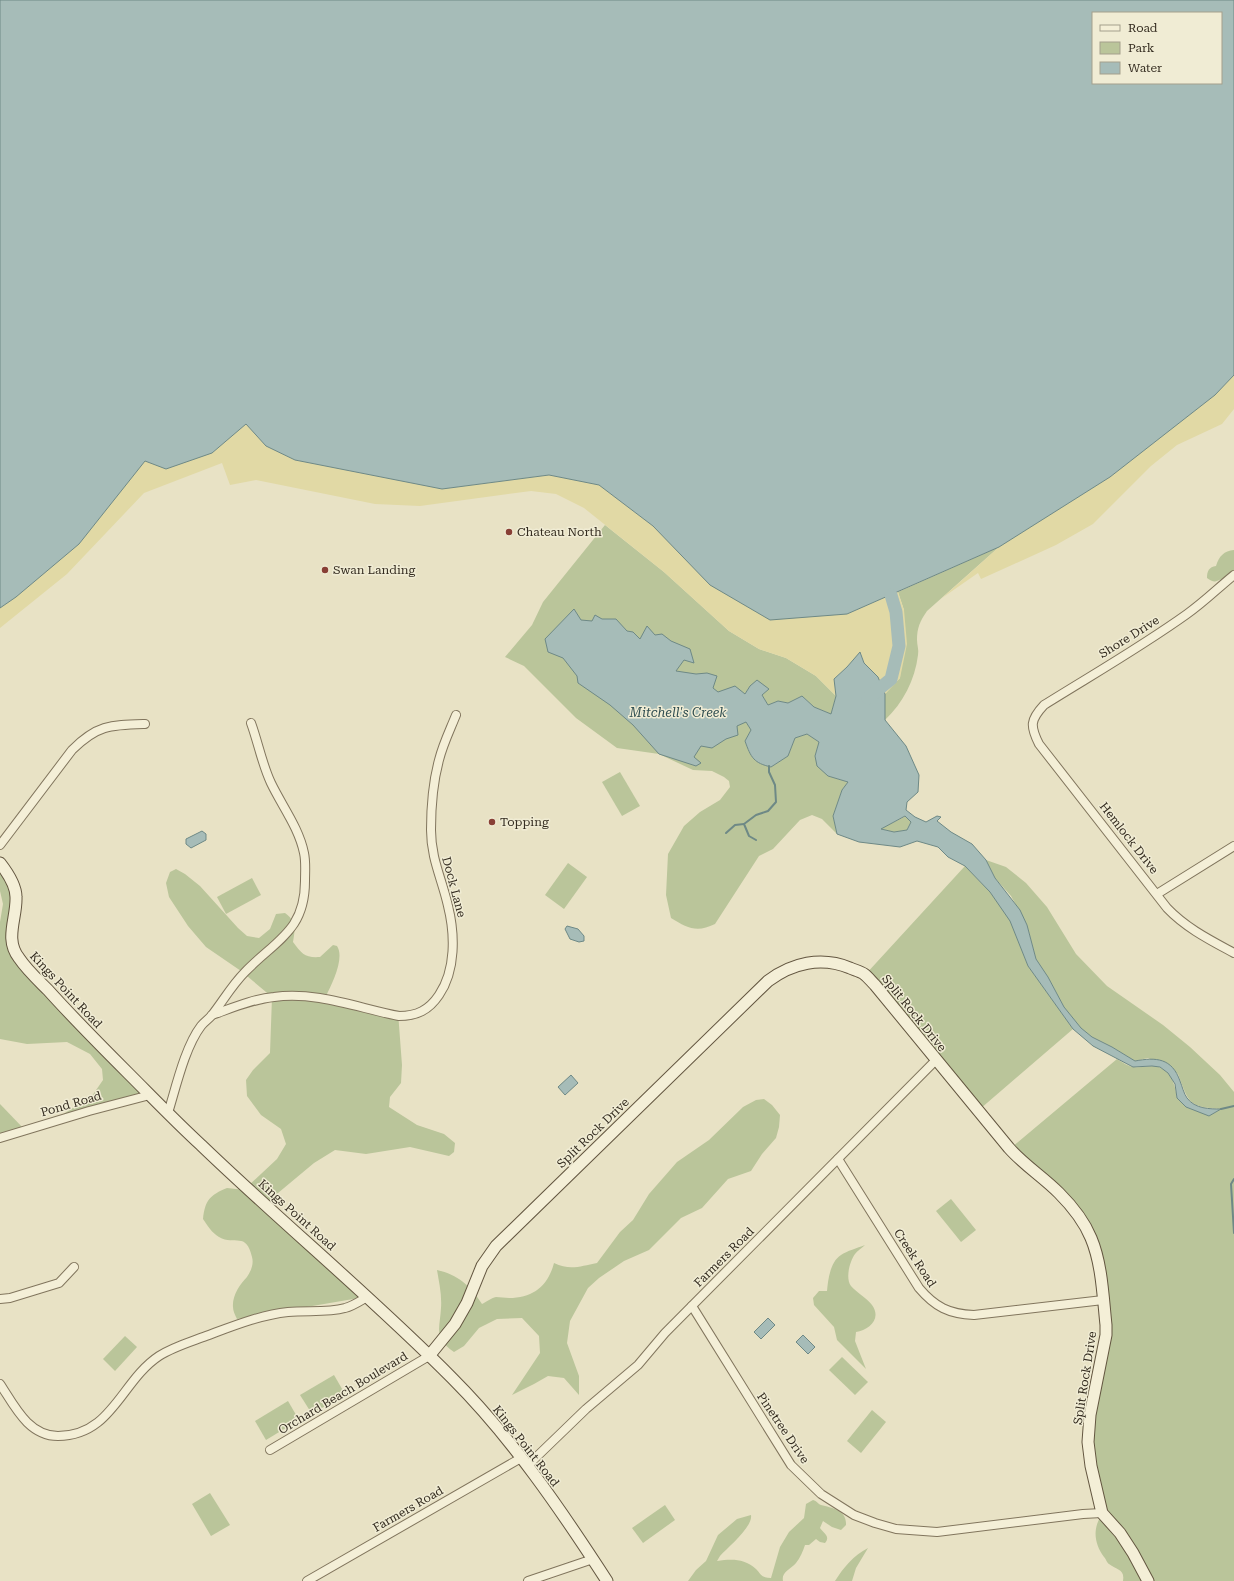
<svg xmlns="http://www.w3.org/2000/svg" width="1234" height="1581" viewBox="0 0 1234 1581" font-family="'Roboto Serif',serif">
  <rect width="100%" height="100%" fill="#e8e2c5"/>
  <!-- green -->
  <g fill="#bac59a">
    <path d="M 605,525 L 664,572 L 729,631 L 759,649 L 786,658 L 816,676 L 836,696 L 831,714 L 814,707 L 802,696 L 788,703 L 778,701 L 768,705 L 762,695 L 769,688 L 750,686 L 745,694 L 735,687 L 746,722 L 751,730 L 745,741 C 751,757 754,763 771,767 L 788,756 L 795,738 L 807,734 L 819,742 L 815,756 L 828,776 L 848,782 L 842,790 L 833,816 L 837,834 L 822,819 L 812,815 L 800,820 L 773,849 L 759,856 L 715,924 C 697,933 687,928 671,918 L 666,895 L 668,854 L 684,826 L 700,812 L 720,800 L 730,787 L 729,781 L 724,777 L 712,771 L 693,770 L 659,754 L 617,748 L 576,718 L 524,666 L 505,657 L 532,625 L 543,602 Z"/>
    <path d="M 999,547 L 927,611 C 920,621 917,628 917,640 C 917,645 919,650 918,655 C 915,680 903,703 885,720 L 885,694 L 900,678 L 904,610 L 898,592 Z"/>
    <path d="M 1234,550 L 1234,580 C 1231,579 1226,578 1223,579 C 1214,581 1216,584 1207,578 C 1207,571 1209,567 1216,566 C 1219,556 1224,551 1234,550 Z"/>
    <polygon points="620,772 640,806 622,816 602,782"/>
    <polygon points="906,816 911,822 907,830 894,832 880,829"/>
    <path d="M 986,860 L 1006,867 L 1026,883 L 1047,907 L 1076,954 L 1107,986 L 1163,1025 L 1190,1047 L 1220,1075 L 1234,1092 L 1234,1581 L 1123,1581 C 1125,1569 1117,1570 1109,1564 C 1107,1563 1106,1559 1104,1557 C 1095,1545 1092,1530 1101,1516 L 1088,1442 L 1106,1335 L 1091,1237 L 1012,1147 L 1117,1059 C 1122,1062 1129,1067 1134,1067 C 1140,1068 1147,1066 1153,1066 C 1170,1067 1175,1083 1177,1098 L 1209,1116 L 1221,1109 C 1188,1107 1189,1103 1178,1074 L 1148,1058 L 1135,1061 L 1112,1047 L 1092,1037 L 1081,1029 L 1064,1007 L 1048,977 L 1036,959 L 1027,925 L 1011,896 L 995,878 Z"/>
    <polygon points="0,863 15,889 14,950 150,1095 49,1123 92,1096 103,1080 102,1069 90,1054 67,1042 27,1044 0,1039 0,922 3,904 0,891"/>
    <polygon points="568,863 587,877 564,909 545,895"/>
    <polygon points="965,866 990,892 1011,921 1028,966 1073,1029 980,1109 865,975"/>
    <path d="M 176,869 L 185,874 L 200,886 L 238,928 L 247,936 L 259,938 L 270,929 L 276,914 L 285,913 C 297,922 295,929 293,942 C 302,954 305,958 320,957 L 333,945 L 337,946 C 345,958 332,984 326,996 L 398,1012 L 402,1065 L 401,1083 L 390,1097 L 389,1107 L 417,1125 L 444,1134 L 455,1143 L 454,1152 L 449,1156 L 410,1147 L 366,1154 L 335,1150 L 314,1163 L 266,1203 L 247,1187 L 277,1159 L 286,1144 L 281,1129 L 261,1115 L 247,1096 L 246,1080 L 253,1070 L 270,1053 L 272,997 L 241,971 L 206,947 L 188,926 L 169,897 L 166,883 L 170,872 Z"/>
    <polygon points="252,878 261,895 226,914 217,897"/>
    <path d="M 764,1099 L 772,1105 L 780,1115 L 779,1127 L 776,1138 L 762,1154 L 751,1171 L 728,1179 L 702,1208 L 681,1218 L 649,1250 L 624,1261 L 599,1278 L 588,1288 L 570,1321 L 567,1343 L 579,1376 L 579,1395 L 564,1378 L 548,1376 L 534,1384 L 512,1395 L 540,1353 L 539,1336 L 522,1318 L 497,1319 L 479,1328 L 464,1346 L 454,1352 C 433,1338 440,1328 441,1308 C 442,1295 439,1282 437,1270 C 458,1275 470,1285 482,1304 C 486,1302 491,1298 496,1297 C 500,1297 505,1298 509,1298 C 533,1298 548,1286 554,1263 C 570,1271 581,1266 597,1263 L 620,1232 L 633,1220 L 649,1194 L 677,1162 L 709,1140 L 743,1107 L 756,1100 Z"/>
    <polygon points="0,1104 25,1130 0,1138"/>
    <path d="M 227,1188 L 245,1190 L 359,1298 L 237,1319 C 235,1315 233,1311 233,1307 C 232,1296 240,1284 247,1277 C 251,1271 254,1264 252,1257 C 246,1231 235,1246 219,1237 C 212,1233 207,1225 203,1219 C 205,1200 210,1195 227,1188 Z"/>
    <polygon points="951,1199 976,1230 961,1242 936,1211"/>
    <path d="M 865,1245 C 862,1248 857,1251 855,1254 C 850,1261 845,1278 851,1286 C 855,1291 868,1299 872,1305 C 882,1319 869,1330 856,1332 L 855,1341 L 866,1369 L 837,1340 L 834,1327 L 814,1305 L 813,1298 L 819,1291 L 827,1291 C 828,1280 830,1262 841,1255 C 847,1251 857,1248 865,1245 Z"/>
    <polygon points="125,1336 137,1347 115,1371 103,1359"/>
    <polygon points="842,1357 868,1382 855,1395 829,1370"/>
    <polygon points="334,1375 345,1394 312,1414 300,1395"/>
    <polygon points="288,1401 299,1420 266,1440 255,1421"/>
    <polygon points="872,1410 886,1422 861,1453 847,1441"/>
    <polygon points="210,1493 230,1525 211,1536 192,1504"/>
    <path d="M 813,1500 C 817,1501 818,1504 821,1505 C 832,1508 847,1510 846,1525 L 841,1530 L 832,1527 L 823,1521 L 820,1528 C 823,1533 831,1536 825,1543 L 820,1542 L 816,1539 L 809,1545 L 805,1545 C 803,1551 800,1558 796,1563 C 791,1569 781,1572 783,1581 L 688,1581 L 696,1570 L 706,1561 L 718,1535 L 737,1519 L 751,1515 C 753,1527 728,1547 720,1556 L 717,1561 C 731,1559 744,1558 756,1569 C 762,1575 760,1577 771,1578 L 780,1547 L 789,1532 L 804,1518 L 806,1504 Z"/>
    <polygon points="665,1505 675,1520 643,1543 632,1528"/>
    <path d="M 868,1548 L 856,1568 L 852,1581 L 835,1581 C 843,1568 854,1555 868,1548 Z"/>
  </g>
  <!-- sand -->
  <g fill="#e1d9a5">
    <polygon points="1234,375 1234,409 1222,424 1177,445 1151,466 1093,524 1056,545 981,579 978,573 942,598 999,547 1110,477 1215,395"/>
    <polygon points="246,424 266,446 295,460 442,489 549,475 599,485 653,526 847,614 898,592 904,610 907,644 900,678 885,694 878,677 864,663 861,653 834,679 836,696 816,676 786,658 759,649 729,631 664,572 584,508 556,494 531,491 420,506 375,504 256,480 230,485 222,463 144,493 67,574 0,628 0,608 16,597 79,544 145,460 212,453"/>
  </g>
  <!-- water -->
  <g fill="#a6bcb8" stroke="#6e8986" fill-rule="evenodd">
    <path d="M 0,0 L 1234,0 L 1234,375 L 1215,395 L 1110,477 L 999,547 L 847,614 L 770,620 L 710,585 L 653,526 L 599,485 L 549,475 L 442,489 L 295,460 L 266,446 L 246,424 L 212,453 L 166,469 L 145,461 L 79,544 L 16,597 L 0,608 ZM 1093,13 L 1221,13 L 1221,83 L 1093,83 Z"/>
    <path d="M 574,609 L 581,620 L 592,621 L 595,615 L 602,619 L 616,619 L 627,631 L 633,632 L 640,639 L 647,626 L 655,635 L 662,634 L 671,641 L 690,649 L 694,663 L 684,660 L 676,671 L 696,674 L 707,673 L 717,676 L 713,688 L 718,692 L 735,686 L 745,694 L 750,686 L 757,680 L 769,689 L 762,695 L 768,705 L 778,701 L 788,703 L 802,696 L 814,707 L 831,714 L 836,696 L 834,679 L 847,667 L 860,652 L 864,663 L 878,677 L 885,694 L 885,720 L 906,746 L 919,775 L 918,792 L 907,802 L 906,810 L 915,817 L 926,822 L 937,816 L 941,817 L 937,821 L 951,832 L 972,844 L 986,860 L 995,878 L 1020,910 L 1027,925 L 1036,959 L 1048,977 L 1064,1007 L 1081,1028 L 1092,1037 L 1112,1047 L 1135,1061 C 1156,1057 1172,1058 1180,1081 C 1182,1086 1184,1094 1187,1098 C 1195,1109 1210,1109 1221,1109 L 1209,1116 L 1186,1107 L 1177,1098 L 1175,1084 L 1168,1073 L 1160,1067 L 1152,1066 L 1133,1067 L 1093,1046 L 1073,1029 L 1028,966 L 1010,921 L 990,892 L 965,866 L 948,857 L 938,847 L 917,841 L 900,847 L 859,842 L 837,834 L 833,816 L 842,790 L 848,782 L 828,776 L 817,766 L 815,756 L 819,742 L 807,734 L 795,738 L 788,756 L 771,767 C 754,763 751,758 745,741 L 751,730 L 746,722 L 737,726 L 738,735 L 726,739 L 712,748 L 701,746 L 694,757 L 701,763 L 696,766 L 659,754 L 633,725 L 610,705 L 578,683 L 577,676 L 563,658 L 548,652 L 545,639 ZM 905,816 L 911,822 L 907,830 L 894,832 L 881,829 Z"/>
    <polygon points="202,831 206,834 206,840 191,848 186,844 186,839"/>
    <polygon points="567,926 578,929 584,936 584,941 579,942 570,939 565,929"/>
    <polygon points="571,1075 578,1083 565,1095 558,1087"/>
    <polygon points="768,1318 775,1325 761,1339 754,1332"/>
    <polygon points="803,1335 815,1347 808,1354 796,1342"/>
  </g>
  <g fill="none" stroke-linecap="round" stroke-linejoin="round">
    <!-- stream -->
    <g stroke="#6e8986" stroke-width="2">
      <polyline points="726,833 735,825 744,824"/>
      <polyline points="756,840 749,836 744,824 756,815 768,811 776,802 775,785 769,772 769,766"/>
      <polyline points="1221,1109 1234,1106"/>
      <polyline points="1234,1179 1231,1184 1234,1233"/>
    </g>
    <!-- river -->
    <polyline stroke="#a6bcb8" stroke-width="13" points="868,698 891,679 899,646 896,612 891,595"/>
    <defs>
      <g id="street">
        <path d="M 1234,575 C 1218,588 1204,602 1187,614 C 1141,647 1092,675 1044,705 C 1030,720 1030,726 1039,744 L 1167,908 C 1186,928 1210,940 1234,953"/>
        <path d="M 0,845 L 72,750 C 97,725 110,725 145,724"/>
        <polyline points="1157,894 1234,846"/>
        <path d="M 212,1015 C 232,1008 253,999 274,997 C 316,991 358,1008 399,1016 C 417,1016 429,1010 439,995 C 456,970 455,934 448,906 C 442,879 431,859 431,830 C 431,807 433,782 439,760 C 443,744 450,730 456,715"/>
        <path d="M 168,1113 C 176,1087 185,1047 201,1026 C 204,1022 209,1019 212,1015 C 223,1001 232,985 245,972 C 276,940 305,931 305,881 C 305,872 306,862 304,853 C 299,828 282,806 271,783 C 262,764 258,742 251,723"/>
        <polyline points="0,1138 89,1111 150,1095"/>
        <path d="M 838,1159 L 919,1288 C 935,1307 949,1314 974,1315 L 1103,1300"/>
        <polyline points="0,1299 10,1298 59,1283 74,1267"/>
        <polyline points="692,1306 791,1465 821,1494 854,1515 875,1523 896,1529 937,1532 1083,1514 1102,1513"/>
        <path d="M 0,1384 C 14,1405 28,1436 58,1436 C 112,1436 121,1381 159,1356 C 173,1347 190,1342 206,1336 C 233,1326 260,1315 288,1312 C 307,1310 327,1313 345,1308 C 353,1306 360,1301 367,1297"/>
        <polyline points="270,1450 429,1356"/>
        <polyline points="527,1466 586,1409 638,1365 665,1333 936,1060"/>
        <polyline points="307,1581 521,1458"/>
        <polyline points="528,1581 593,1559"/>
      </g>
      <g id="secondary">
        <path d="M 0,863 C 7,872 16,885 16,897 C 17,918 4,939 19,958 C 27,970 38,980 48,990 C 74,1019 101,1046 129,1074 C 152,1097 176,1122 201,1145 C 283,1224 372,1297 452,1378 C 512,1438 561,1510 607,1581"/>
        <path d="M 429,1356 L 455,1324 L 467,1303 L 482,1266 L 496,1246 L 768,981 C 792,963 821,956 850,968 C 854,970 860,971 864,974 C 868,977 871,981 875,985 L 1009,1148 C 1024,1165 1043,1177 1059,1193 C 1072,1206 1084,1221 1091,1238 C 1102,1264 1103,1297 1106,1325 L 1106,1335 L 1090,1415 L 1088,1442 L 1091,1466 L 1102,1513 L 1120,1533 L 1133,1553 L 1148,1581"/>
      </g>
    </defs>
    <!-- street casing -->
    <use href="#street" stroke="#81755d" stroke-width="10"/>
    <!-- secondary casing -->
    <use href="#secondary" stroke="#635640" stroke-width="13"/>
    <!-- street -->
    <use href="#street" stroke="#f4efd7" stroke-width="8"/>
    <!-- secondary -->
    <use href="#secondary" stroke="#f4efd7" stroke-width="11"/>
  </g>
  <!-- markers -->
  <g fill="#883f35" stroke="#f0ecd4" stroke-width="1.5">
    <circle cx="509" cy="532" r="4"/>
    <circle cx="325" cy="570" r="4"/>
    <circle cx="492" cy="822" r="4"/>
  </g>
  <g text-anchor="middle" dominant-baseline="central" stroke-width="3" stroke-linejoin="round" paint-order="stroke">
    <!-- poi labels -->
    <g font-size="12" fill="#332b1f" stroke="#f0ecd4" text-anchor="start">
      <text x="517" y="532">Chateau North</text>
      <text x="333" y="570">Swan Landing</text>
      <text x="500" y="822">Topping</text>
    </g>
    <!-- street labels -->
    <g font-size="12" fill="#332b1f" stroke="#f0ecd4">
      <text transform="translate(1129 637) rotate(-32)">Shore Drive</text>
      <text transform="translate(1129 838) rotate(52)">Hemlock Drive</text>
      <text transform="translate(454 887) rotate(75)">Dock Lane</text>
      <text transform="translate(66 990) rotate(47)">Kings Point Road</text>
      <text transform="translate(914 1013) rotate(51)">Split Rock Drive</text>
      <text transform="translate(71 1104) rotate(-16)">Pond Road</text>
      <text transform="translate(593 1133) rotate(-44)">Split Rock Drive</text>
      <text transform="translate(297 1215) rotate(42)">Kings Point Road</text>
      <text transform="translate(724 1257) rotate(-45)">Farmers Road</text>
      <text transform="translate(915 1258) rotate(57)">Creek Road</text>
      <text transform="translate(1085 1378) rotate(-81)">Split Rock Drive</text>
      <text transform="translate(343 1393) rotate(-31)">Orchard Beach Boulevard</text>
      <text transform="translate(783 1428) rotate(56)">Pinetree Drive</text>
      <text transform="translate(526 1446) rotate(52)">Kings Point Road</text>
      <text transform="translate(408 1509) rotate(-30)">Farmers Road</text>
    </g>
    <!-- water labels -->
    <g font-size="13" font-style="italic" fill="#304e51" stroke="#f0ecd4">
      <text x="678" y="712">Mitchell's Creek</text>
    </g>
  </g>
  <!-- legend -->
  <rect x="1092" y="12" width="130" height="72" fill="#f0ecd4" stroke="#a49f8c"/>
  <rect x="1100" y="25" width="20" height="6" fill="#f4efd7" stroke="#a49f8c"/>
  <text x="1128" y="32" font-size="12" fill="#332b1f">Road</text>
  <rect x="1100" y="42" width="20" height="12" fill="#bac59a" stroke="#a49f8c"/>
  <text x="1128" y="52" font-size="12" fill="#332b1f">Park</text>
  <rect x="1100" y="62" width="20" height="12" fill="#a6bcb8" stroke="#a49f8c"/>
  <text x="1128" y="72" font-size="12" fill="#332b1f">Water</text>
</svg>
